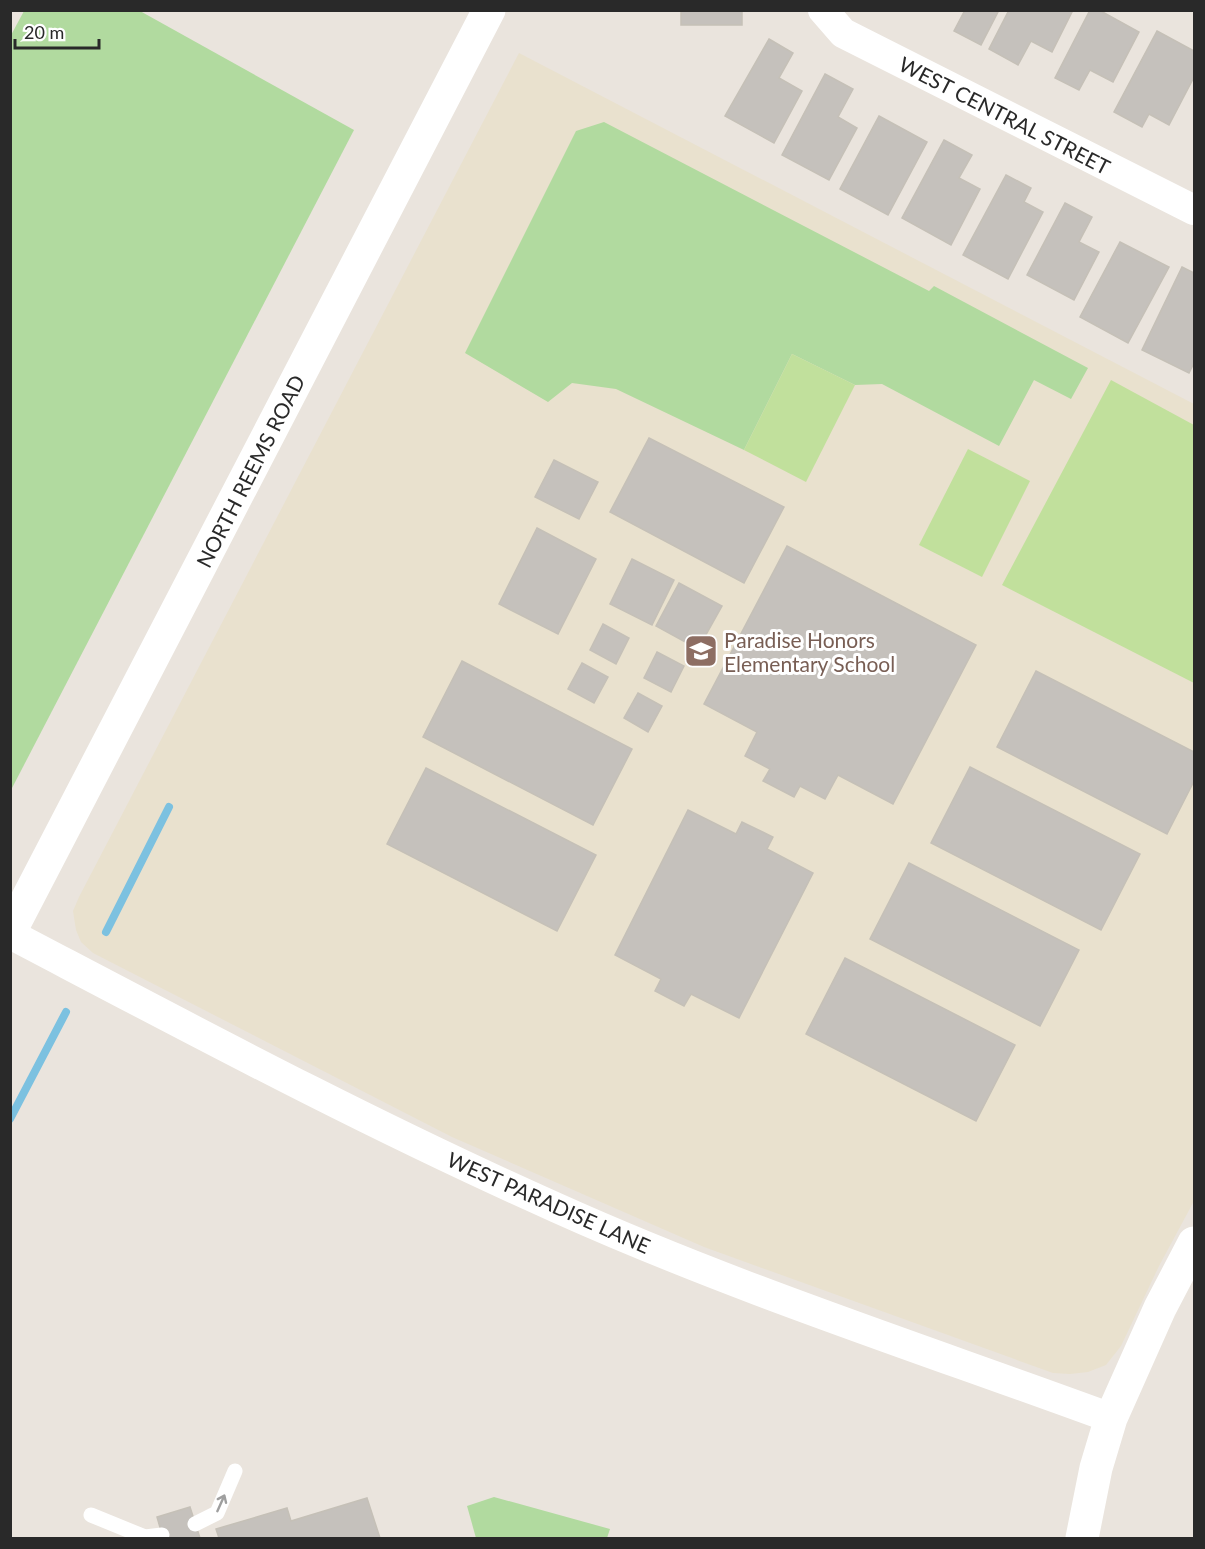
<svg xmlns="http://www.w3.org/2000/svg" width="1205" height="1549" viewBox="0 0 1205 1549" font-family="Lato,sans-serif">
  <rect width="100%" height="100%" fill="#eae4dd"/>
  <!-- education -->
  <polygon fill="#e9e1ce" points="519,53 1194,404 1194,1201 1159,1266 1121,1346 1106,1365 1088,1372 1070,1374 1053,1373 704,1247 452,1137 93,953 81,942 76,930 73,911 79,897"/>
  <!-- green -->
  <g fill="#b1da9f">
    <polygon points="24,11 140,11 354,130 11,790 10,37"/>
    <polygon points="604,122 929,291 934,286 1088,368 1071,399 1034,380 999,446 882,384 855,385 792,354 744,450 616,389 572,383 548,402 465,353 576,131"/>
    <polygon points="494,1497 610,1529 607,1538 476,1538 467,1506"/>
  </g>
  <!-- pitch -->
  <g fill="#c1e09c">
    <polygon points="792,354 855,385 806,482 744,450"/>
    <polygon points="1111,380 1194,425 1194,683 1002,585"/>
    <polygon points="968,449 1030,481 982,577 919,545"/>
  </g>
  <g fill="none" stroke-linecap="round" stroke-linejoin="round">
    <!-- stream -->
    <g stroke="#7cc1e0" stroke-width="8">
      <polyline points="106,932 169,807"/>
      <polyline points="10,1119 66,1012"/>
    </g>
  </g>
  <!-- building -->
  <g fill="#c5c1bc" stroke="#c5c0b7" stroke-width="1.5">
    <rect x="681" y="10" width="61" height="15"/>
    <polygon points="965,10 999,10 981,45 954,31"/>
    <polygon points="1009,10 1073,10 1052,52 1031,41 1018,65 989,49"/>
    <polygon points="1090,10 1099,10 1139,32 1113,82 1090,70 1079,90 1055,78"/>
    <polygon points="1157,31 1194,51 1194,77 1169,125 1149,114 1142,127 1114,112"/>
    <polygon points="769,39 793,53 779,78 802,91 774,143 725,116"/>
    <polygon points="825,74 853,89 838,117 857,128 829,180 782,155"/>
    <polygon points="879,116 927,142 888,215 840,189"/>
    <polygon points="944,140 972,155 959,178 980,189 951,245 902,218"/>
    <polygon points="1006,175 1031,188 1024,202 1043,212 1008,279 963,255"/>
    <polygon points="1065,203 1092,217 1079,242 1099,252 1074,300 1027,275"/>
    <polygon points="1120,242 1169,267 1128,343 1080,317"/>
    <polygon points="1182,267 1194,273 1194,363 1189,373 1142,350"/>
    <polygon points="649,438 784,507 744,583 610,512"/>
    <polygon points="554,460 598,482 579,519 535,497"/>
    <polygon points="537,528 596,559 558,634 499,604"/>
    <polygon points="787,546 976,645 893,804 838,775 825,799 800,786 794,797 763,781 770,769 745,756 757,732 704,704"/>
    <polygon points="632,559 674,580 652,625 610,604"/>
    <polygon points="679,583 722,606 698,649 656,626"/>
    <polygon points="603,624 629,638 616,664 590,650"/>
    <polygon points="657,652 684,666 671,692 644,678"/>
    <polygon points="462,661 632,749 593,825 423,737"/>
    <polygon points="582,663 608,677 594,703 568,689"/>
    <polygon points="1036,671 1194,752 1194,781 1167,834 997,747"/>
    <polygon points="638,693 662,706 648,732 624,718"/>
    <polygon points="970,767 1140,854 1101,930 931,843"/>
    <polygon points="426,768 596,855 557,931 387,844"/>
    <polygon points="688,810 736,834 742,822 773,837 767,849 813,873 739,1018 691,994 684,1006 655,991 661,979 615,955"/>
    <polygon points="909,863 1079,950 1040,1026 870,939"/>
    <polygon points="845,958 1015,1045 976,1121 806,1034"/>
    <polygon points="367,1498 380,1538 219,1538 216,1529 287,1508 291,1521"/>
    <polygon points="190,1507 200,1538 163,1538 157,1517"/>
  </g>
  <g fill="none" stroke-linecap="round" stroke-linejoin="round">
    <!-- lane -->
    <g stroke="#fff" stroke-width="15">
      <polyline points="91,1515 145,1537 162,1535"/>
      <polyline points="195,1524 217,1513 235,1471"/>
    </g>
    <!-- street -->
    <g stroke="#fff" stroke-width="30">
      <polyline points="823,10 843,33 1194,210"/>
      <path d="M 10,934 C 191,1029 370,1125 557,1208 C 737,1289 926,1350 1111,1418"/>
    </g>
    <!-- secondary -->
    <g stroke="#fff" stroke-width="33">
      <polyline points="10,932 489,10"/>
      <polyline points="1082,1538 1096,1468 1111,1418 1160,1308 1194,1243"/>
    </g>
  </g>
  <!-- one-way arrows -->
  <defs><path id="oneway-shaft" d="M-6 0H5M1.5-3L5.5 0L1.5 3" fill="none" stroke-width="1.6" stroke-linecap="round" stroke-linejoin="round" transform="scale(1.5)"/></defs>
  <use stroke="#9f9f9f" href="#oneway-shaft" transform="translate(221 1503) rotate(-66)"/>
  <!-- icons -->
  <defs>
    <symbol id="school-square" viewBox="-11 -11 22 22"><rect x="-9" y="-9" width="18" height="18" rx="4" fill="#8d6e63" stroke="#fff"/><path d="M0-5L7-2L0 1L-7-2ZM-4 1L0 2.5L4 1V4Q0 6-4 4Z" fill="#fff"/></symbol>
  </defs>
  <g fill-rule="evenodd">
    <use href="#school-square" x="682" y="632" width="38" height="38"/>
  </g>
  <g text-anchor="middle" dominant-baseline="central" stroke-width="6" stroke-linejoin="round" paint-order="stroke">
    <!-- street labels -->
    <g font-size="21" fill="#292929" stroke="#fff">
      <text transform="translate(1005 115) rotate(27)">WEST CENTRAL STREET</text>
      <text transform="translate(250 471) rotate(-63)">NORTH REEMS ROAD</text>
      <text transform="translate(549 1202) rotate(24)">WEST PARADISE LANE</text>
    </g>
    <!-- education labels -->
    <g font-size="21" fill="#785e54" stroke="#fff" text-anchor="start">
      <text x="724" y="639">Paradise Honors<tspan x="724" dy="24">Elementary School</tspan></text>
    </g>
  </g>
  <!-- border -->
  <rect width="1205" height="1549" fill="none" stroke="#292929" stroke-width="24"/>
  <!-- scale -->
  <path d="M15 39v9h84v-9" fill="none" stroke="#292929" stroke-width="3"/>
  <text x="24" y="39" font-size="18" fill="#292929" stroke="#ffffff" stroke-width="4.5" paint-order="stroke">20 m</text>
</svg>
